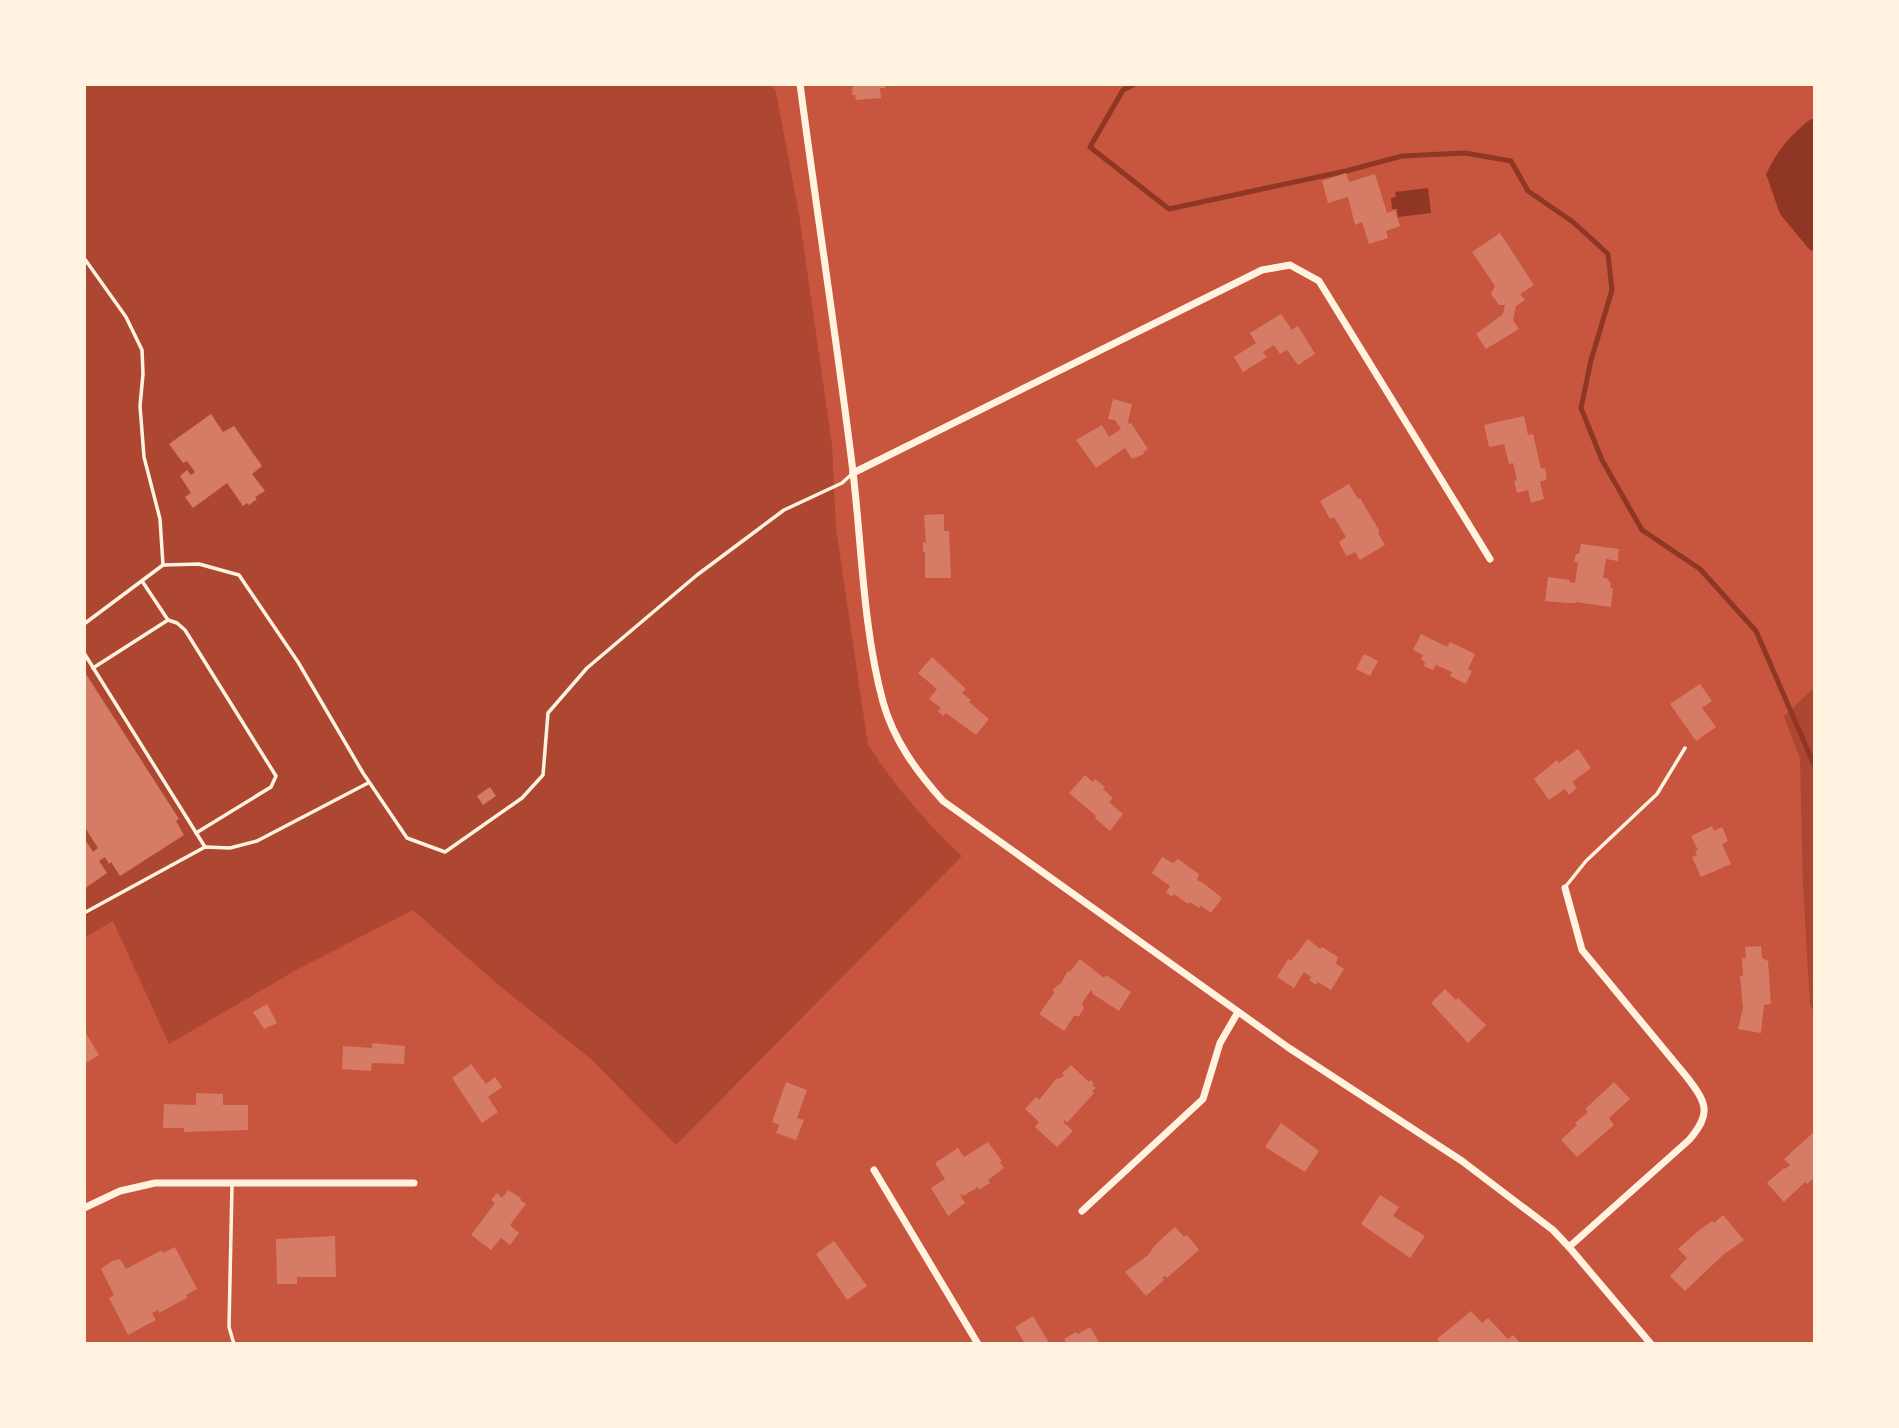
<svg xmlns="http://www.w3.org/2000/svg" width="1899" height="1428" font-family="Poppins,sans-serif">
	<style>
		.green { fill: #ae4732 }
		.water { fill: #8f3625 }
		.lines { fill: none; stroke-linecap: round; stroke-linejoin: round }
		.stream { stroke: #8f3625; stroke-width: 5 }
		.building { fill: #d67c66 }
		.service { stroke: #fff3e0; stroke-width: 3.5 }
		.minor { stroke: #fff3e0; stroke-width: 7 }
	</style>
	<rect width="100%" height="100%" fill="#c8553d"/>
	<!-- green -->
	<g class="green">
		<path d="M84,84H771L776,92L799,214L832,445L836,528L868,745C895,786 926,823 962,856L676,1145L591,1059L501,987L413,910L298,969L169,1044L113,921L84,938Z"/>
		<polygon points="1815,687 1815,1015 1810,1004 1803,886 1800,759 1784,716"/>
	</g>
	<!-- water -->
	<g class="water">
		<path d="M1811,119H1815L1814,252L1809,249L1780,214L1766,174C1777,151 1791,134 1811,119Z"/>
		<polygon points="1428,188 1431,213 1398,217 1397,209 1392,209 1391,198 1396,197 1395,192"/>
	</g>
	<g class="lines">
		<!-- stream -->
		<polyline class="stream" points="1135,84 1123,90 1090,147 1169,209 1346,171 1402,156 1465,153 1511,161 1528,191 1573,222 1608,254 1612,290 1591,360 1581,408 1602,460 1642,530 1700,569 1756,631 1815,767"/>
	</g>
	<!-- building -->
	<g class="building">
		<polygon points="853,84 885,84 885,88 880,88 881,98 856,100 855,95 852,95"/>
		<polygon points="1346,173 1349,182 1375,174 1387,213 1395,210 1400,226 1386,231 1388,238 1369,244 1362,222 1355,225 1348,197 1328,203 1322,181"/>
		<polygon points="1500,233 1534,285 1520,294 1525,300 1516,306 1513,320 1519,329 1486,349 1476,334 1503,314 1505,305 1499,305 1491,294 1495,286 1472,252"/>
		<polygon points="1281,314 1292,330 1298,326 1315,354 1298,365 1287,350 1280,354 1274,345 1263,352 1267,357 1243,372 1234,357 1256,343 1250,333"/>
		<polygon points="1113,399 1132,404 1128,422 1129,424 1131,423 1148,449 1143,452 1144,454 1132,459 1125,448 1096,468 1076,440 1102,425 1109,437 1121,429 1115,420 1108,419"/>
		<polygon points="211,414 223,432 234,426 262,466 252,474 265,491 255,497 257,499 249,505 247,503 243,506 227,483 193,508 185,497 191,493 180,476 187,470 191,475 195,472 187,461 183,463 169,444"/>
		<polygon points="1524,416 1528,435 1533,434 1541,469 1545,468 1547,479 1540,482 1544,499 1531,503 1528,490 1517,493 1514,481 1517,480 1513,463 1509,464 1504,444 1489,447 1484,425"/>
		<polygon points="1349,484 1358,499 1360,498 1380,532 1378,533 1385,545 1360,560 1355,552 1347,556 1344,552 1339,542 1346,537 1334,517 1330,519 1320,501"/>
		<polygon points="944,514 944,531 949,531 951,578 925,578 925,552 923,552 923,542 926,543 924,515"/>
		<polygon points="1581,544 1619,549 1618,561 1606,559 1603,578 1607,578 1611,584 1610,588 1613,588 1611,607 1576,602 1575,603 1567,603 1545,601 1548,577 1570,580 1570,582 1575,583 1578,562 1574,562 1576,554 1579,554"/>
		<polygon points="1421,634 1447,647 1450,642 1475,654 1468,669 1472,671 1466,684 1450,676 1452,672 1436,665 1433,670 1424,666 1425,663 1421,659 1423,655 1413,650"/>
		<polygon points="1364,654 1378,661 1370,676 1356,669"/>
		<polygon points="932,657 966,689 962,693 971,700 969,702 989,719 976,735 946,713 943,716 938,711 941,708 929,699 937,689 918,673"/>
		<polygon points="84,671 179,819 176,821 184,835 120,876 111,862 109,864 105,857 99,861 107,873 84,889 84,838 93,852 98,848 84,826"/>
		<polygon points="1700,684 1712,701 1702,708 1716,727 1696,741 1670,704"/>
		<polygon points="1578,749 1591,768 1572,782 1577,788 1569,795 1565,789 1549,800 1534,779 1557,760 1559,763"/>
		<polygon points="1085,775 1093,782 1095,779 1105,787 1103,789 1113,798 1109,802 1123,814 1110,831 1095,818 1096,816 1069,793"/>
		<polygon points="490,787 496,796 483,805 477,796"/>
		<polygon points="1712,826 1714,831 1722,827 1728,841 1722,844 1731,864 1701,877 1692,857 1697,855 1695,851 1698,850 1691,836"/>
		<polygon points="1162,857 1173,863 1178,859 1199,874 1197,880 1202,882 1222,898 1211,913 1201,906 1199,908 1190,902 1188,904 1174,894 1172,897 1166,892 1170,886 1152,873"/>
		<polygon points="1308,939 1320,949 1322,947 1338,957 1336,964 1344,969 1331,990 1318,982 1316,985 1309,980 1311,977 1304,972 1294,988 1277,977 1288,959 1291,961"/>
		<polygon points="1761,946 1762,958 1768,961 1771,1004 1764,1005 1761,1033 1738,1029 1743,1008 1740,976 1743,976 1742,958 1746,958 1745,947"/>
		<polygon points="1080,959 1104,978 1106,975 1131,992 1119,1011 1093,994 1091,990 1082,1003 1084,1008 1079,1016 1074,1016 1064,1031 1039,1014 1054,993 1053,989 1061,983 1068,971 1070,972"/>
		<polygon points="1445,989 1456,1000 1458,998 1486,1025 1468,1043 1431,1003"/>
		<polygon points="267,1004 277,1023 264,1029 253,1012"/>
		<polygon points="84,1030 99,1055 84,1064"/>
		<polygon points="372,1043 405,1046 404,1064 372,1063 371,1071 342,1069 343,1046 372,1048"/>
		<polygon points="471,1064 486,1084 495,1077 502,1087 488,1097 498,1112 482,1123 452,1078"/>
		<polygon points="1071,1065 1089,1082 1091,1080 1094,1083 1092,1085 1096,1088 1092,1091 1094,1093 1067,1123 1065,1120 1063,1122 1073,1131 1057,1147 1035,1127 1039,1122 1025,1109 1036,1097 1039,1100 1056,1079 1061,1078 1064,1075 1062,1073"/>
		<polygon points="786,1082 807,1090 797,1118 804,1120 796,1140 776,1133 779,1125 772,1122"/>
		<polygon points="1614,1082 1630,1099 1609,1118 1614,1125 1577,1157 1561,1140 1577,1125 1575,1123 1588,1112 1585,1109"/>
		<polygon points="196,1093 223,1094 223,1105 248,1105 248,1130 184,1132 184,1128 163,1128 164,1104 196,1105"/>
		<polygon points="1281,1123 1319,1151 1305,1172 1265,1147"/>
		<polygon points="1815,1131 1815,1177 1807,1184 1805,1182 1784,1202 1767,1183 1784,1168 1785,1169 1790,1165 1784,1159"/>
		<polygon points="988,1142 1002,1161 1000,1162 1004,1168 988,1180 990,1183 979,1190 978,1187 963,1196 962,1194 960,1195 965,1203 948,1216 931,1188 945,1179 935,1163 958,1148 964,1157"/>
		<polygon points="508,1190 521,1198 520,1200 526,1204 510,1225 519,1233 510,1245 501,1238 491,1250 471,1235 495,1203 491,1200 497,1193 502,1198"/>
		<polygon points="1380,1195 1399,1207 1393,1216 1425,1236 1410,1258 1361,1224"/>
		<polygon points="1723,1215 1744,1240 1723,1255 1685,1291 1670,1276 1687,1258 1678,1249 1697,1232 1712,1221 1714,1223"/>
		<polygon points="1175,1227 1184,1237 1187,1235 1199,1250 1167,1278 1165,1276 1162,1277 1164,1280 1146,1296 1125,1272 1148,1255 1156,1244"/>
		<polygon points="335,1236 336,1277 297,1277 297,1284 277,1284 276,1239"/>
		<polygon points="834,1241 867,1286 847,1300 816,1254"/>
		<polygon points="175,1247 197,1289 186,1295 187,1298 159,1313 158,1310 152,1313 156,1320 128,1335 109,1298 114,1295 101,1269 112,1261 120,1259 126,1269 162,1250 163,1253"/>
		<polygon points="1471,1311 1482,1323 1488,1318 1508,1339 1513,1335 1521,1344 1441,1344 1437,1339"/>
		<polygon points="1033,1316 1049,1343 1025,1344 1015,1327"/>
		<polygon points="1090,1327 1100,1344 1067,1344 1064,1339 1076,1332 1078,1334"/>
	</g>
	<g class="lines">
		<!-- service -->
		<g class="service">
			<polyline points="84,258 126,317 142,350 143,374 140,406 144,457 160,519 163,565"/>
			<polyline points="142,581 168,620 177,623 185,630 276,776 271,787 196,833"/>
			<polyline points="84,624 163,565 199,564 239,575 298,662 363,773 407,838 445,852 522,798 543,775 548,713 587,668 697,575 784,510 842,483 853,473"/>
			<polyline points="84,653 205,847"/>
			<polyline points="93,668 168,620"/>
			<polyline points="1566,886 1586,861 1657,794 1685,748"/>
			<polyline points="84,913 205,847 230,848 257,841 368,783"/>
			<polyline points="232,1185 229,1327 234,1344"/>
		</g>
		<!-- minor -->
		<g class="minor">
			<path d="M800,84C817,213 837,342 853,472C862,548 863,628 883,702C894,741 917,772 943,801L1289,1048L1462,1161L1553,1230L1569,1247L1651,1344"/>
			<polyline points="853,473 1262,270 1290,265 1319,281 1490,559"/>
			<path d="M1565,888L1582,950L1686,1076C1707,1103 1712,1113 1689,1140L1569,1247"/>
			<polyline points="874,1170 978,1344"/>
			<polyline points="84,1208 120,1191 155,1183 414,1183"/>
			<polyline points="1082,1211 1203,1099 1220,1043 1238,1012"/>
		</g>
	</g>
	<!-- border -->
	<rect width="1899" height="1428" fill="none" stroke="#fff3e0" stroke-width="172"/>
</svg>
